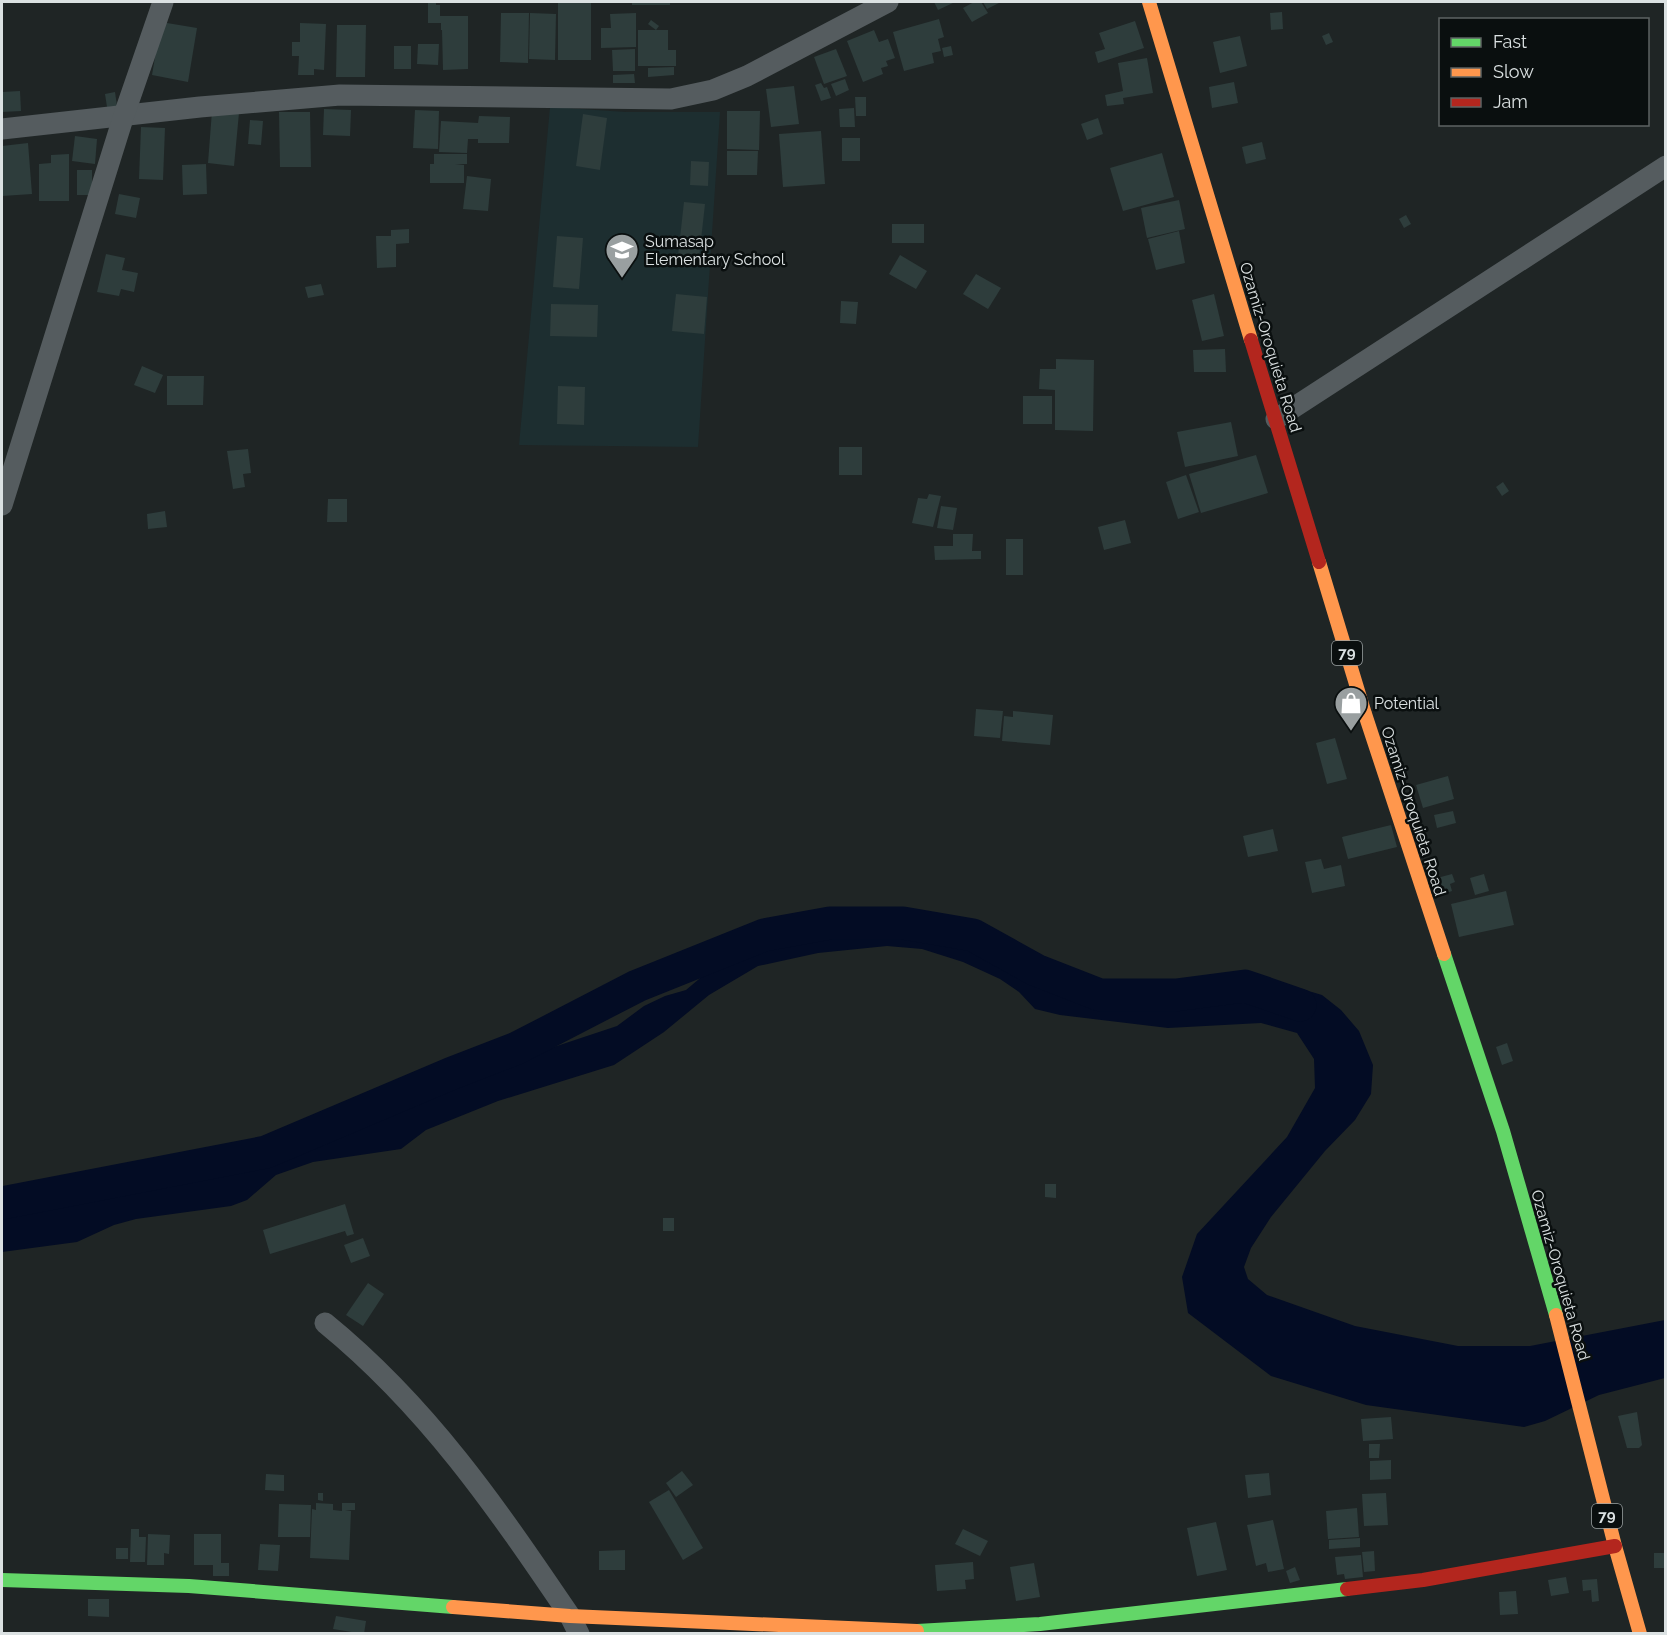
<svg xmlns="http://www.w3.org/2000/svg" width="1667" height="1635" font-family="Raleway,sans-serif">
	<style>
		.built { fill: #1d2e30 }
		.water { fill: #030c24 }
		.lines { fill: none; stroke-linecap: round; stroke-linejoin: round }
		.river { stroke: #030c24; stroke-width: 33 }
		.building { fill: #2e3d3c }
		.street { stroke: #555c5f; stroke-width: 21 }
		.fast { stroke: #63d668; stroke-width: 14 }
		.slow { stroke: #ff974d; stroke-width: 14 }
		.jam { stroke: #b3261e; stroke-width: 14 }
		.labels { text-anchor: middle; stroke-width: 5; stroke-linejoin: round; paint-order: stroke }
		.shield { fill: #0a0f0f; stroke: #9ca2a3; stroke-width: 1.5 }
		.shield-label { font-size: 15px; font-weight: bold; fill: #dbe1e2 }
		.poi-label { font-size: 16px; fill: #dbe1e2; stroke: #0a0f0f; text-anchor: start }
		.street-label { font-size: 16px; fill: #dbe1e2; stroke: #0a0f0f }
	</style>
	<rect width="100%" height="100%" fill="#1f2525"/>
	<!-- built -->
	<polygon class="built" points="550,107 626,112 720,112 698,447 519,445"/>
	<!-- water -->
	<polygon class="water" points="848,928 884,928 964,943 1007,960 1054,989 1091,1002 1188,999 1282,988 1302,989 1322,995 1341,1010 1359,1031 1373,1065 1371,1094 1355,1120 1325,1151 1271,1217 1251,1248 1244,1267 1248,1279 1267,1295 1355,1326 1458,1346 1530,1346 1665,1320 1665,1378 1599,1395 1545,1421 1524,1427 1366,1405 1271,1376 1188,1313 1182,1277 1197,1234 1287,1137 1315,1088 1314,1059 1297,1033 1261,1023 1168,1028 1060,1015 1035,1009 1019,992 1000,979 963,962 922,949 887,946 818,953 758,966 709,995 664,1032 614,1065 498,1101 426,1130 401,1149 313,1162 276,1175 247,1200 231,1206 136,1219 114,1225 77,1242 2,1252 2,1218 61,1205 96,1194 193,1175 321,1139 455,1080 617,1026 644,1006 665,996 686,990 705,974 764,943 788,937"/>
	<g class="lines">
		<!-- river -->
		<polyline class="river" points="2,1203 266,1152 450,1074 517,1048 637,986 764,935 830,923 903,923 973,935 1036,970 1100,995 1176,995 1245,986 1300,1005"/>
	</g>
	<!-- building -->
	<g class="building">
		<polygon points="428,2 436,2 436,5 440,5 440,16 468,16 468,69 443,70 442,30 441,30 441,23 428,23"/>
		<polygon points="558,2 591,3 591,60 558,60"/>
		<rect x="632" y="2" width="38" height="3"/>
		<polygon points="934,2 955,2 938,10"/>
		<polygon points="974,2 981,2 988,13 972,22 963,8"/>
		<polygon points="983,2 1001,2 987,9"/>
		<polygon points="1282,12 1283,29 1271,30 1270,13"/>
		<polygon points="501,13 529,13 528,63 500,62"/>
		<polygon points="530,13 556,14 555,60 529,59"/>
		<polygon points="636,13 636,47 601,48 601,28 611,28 610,14"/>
		<polygon points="939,19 944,37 938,39 941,51 932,53 934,63 904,71 893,32"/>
		<polygon points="651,20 659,26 656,30 648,24"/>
		<polygon points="1135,21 1144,48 1098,63 1095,52 1105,49 1099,33"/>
		<polygon points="161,22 197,28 188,82 152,75"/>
		<polygon points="300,23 326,24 324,70 314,69 314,75 298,75 299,56 292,56 292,42 300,42"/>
		<polygon points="337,25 366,25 365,77 336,77"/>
		<polygon points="638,30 668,30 668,50 676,50 676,66 638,66"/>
		<polygon points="874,30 879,42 888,39 895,58 886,61 888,66 881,68 883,74 863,82 847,41"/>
		<polygon points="1329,33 1333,42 1326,45 1322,36"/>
		<polygon points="1240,36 1247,66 1220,73 1213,42"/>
		<polygon points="418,44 439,44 438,65 417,64"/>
		<rect x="394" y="46" width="17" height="23"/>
		<polygon points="951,46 953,55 944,57 942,48"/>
		<polygon points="635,49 635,71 613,71 612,50"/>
		<polygon points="836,49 847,76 824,84 814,57"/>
		<polygon points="1147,58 1153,93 1123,98 1124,104 1107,106 1105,95 1123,91 1118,63"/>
		<polygon points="674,67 674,75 648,77 648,68"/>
		<polygon points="634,74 635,83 613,83 613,75"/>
		<polygon points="845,79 849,90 836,96 831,84"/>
		<polygon points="1234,82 1238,103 1212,108 1209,87"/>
		<polygon points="821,83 824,88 827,87 831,98 821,101 815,85"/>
		<polygon points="794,86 799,124 771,127 766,89"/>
		<polygon points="20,91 21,111 2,112 2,92"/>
		<polygon points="115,92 117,106 107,107 105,94"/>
		<polygon points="855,97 866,97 866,116 856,116"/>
		<polygon points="854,108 855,127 840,127 839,109"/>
		<polygon points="324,109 351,110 350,136 323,135"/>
		<polygon points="415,110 439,111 438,149 413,148"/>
		<polygon points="212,111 239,113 234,166 208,163"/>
		<polygon points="727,111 760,111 759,150 727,149"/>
		<polygon points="279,112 310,112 311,167 280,167"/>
		<polygon points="583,114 607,118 600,170 576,166"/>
		<polygon points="479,116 510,117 509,143 478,143 478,139 468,139 467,153 439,152 441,121 478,123"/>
		<polygon points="1098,118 1103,134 1087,140 1081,124"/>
		<polygon points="250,120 263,121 261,145 248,144"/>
		<polygon points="141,127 165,128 163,180 139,179"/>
		<polygon points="821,131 825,184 783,187 779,134"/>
		<polygon points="75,136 97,139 95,164 72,161"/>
		<rect x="842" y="138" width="18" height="23"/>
		<polygon points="1262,142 1266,159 1246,164 1242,147"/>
		<polygon points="28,143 32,194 2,196 2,146"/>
		<polygon points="727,151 758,151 757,175 727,175"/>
		<polygon points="1162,153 1174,197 1123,211 1110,168"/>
		<polygon points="69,154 69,201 39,201 39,164 51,163 51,155"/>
		<polygon points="434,154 467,154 467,164 455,164 464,165 464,183 430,183 430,164 434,164"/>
		<polygon points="691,161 709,162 708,186 690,185"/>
		<polygon points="206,164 207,194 183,195 182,165"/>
		<rect x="77" y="170" width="15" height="25"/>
		<polygon points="467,176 491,179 488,211 463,209"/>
		<polygon points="119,194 140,198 136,218 115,214"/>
		<polygon points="1179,200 1185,229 1147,238 1141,208"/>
		<polygon points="684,202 705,204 699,258 678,256"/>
		<polygon points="1406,215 1411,224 1404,228 1399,219"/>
		<rect x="892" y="224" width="32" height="19"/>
		<polygon points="409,229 409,243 396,244 396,267 377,268 376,236 391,236 391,230"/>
		<polygon points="1179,231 1185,263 1156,270 1148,239"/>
		<polygon points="557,236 583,238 579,289 553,287"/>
		<polygon points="106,254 125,258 122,270 138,273 134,292 121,289 119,296 97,292"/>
		<polygon points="900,255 927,271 916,289 889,274"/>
		<polygon points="976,274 1001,288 988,309 963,294"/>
		<polygon points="321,284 324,295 308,298 305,287"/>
		<polygon points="676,294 707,297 704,334 672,331"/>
		<polygon points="1214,294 1224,336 1202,341 1192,300"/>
		<polygon points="841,301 858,302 856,324 840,323"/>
		<polygon points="551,304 598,305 597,337 550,336"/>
		<polygon points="1225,349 1226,372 1194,372 1193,350"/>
		<polygon points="1056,359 1094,360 1093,431 1055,430 1055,390 1039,389 1040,369 1056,369"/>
		<polygon points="142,366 163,375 155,393 134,385"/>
		<polygon points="167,376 204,376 203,405 167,405"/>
		<polygon points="558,386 585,387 584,425 557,424"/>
		<rect x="1023" y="396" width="29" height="28"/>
		<polygon points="1231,422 1238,456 1185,467 1177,432"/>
		<rect x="839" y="447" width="23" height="28"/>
		<polygon points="248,449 251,473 243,474 245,487 233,489 227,451"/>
		<polygon points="1256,455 1268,493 1201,513 1189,474"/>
		<polygon points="1186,475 1199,512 1178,519 1166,482"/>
		<polygon points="1503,482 1509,491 1502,496 1496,487"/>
		<polygon points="929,494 941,496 933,527 912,523 918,498 927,499"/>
		<polygon points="328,499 347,499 347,522 327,522"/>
		<polygon points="941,506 957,508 953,530 937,528"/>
		<polygon points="165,511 167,527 148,529 147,514"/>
		<polygon points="1125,520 1131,543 1104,550 1098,527"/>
		<polygon points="953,534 973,534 972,551 981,551 981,559 935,560 934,546 953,546"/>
		<rect x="1006" y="539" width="17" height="36"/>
		<polygon points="976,709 1003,711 1000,738 974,736"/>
		<polygon points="1013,711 1053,715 1050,745 1002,741 1004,716 1013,717"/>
		<polygon points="1335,738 1347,779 1327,784 1316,743"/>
		<polygon points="1448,776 1454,799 1423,808 1416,785"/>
		<polygon points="1453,811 1456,823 1437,828 1434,815"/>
		<polygon points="1391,825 1397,847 1348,859 1342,837"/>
		<polygon points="1273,829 1278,851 1248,857 1243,836"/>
		<polygon points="1321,859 1324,869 1341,865 1345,886 1312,893 1305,862"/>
		<polygon points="1452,874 1455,882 1450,884 1452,891 1446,893 1444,886 1440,887 1437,878"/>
		<polygon points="1484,874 1489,891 1475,895 1470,878"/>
		<polygon points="1506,891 1514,925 1459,937 1451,904"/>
		<polygon points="1507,1043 1513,1061 1502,1065 1496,1047"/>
		<polygon points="1045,1184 1056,1184 1056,1198 1045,1197"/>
		<polygon points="345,1204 354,1234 347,1236 345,1231 270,1254 263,1230"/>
		<rect x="663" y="1218" width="11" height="13"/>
		<polygon points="363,1238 370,1256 351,1263 344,1245"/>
		<polygon points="368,1283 384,1294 363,1326 346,1315"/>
		<polygon points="1637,1412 1642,1445 1639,1448 1627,1448 1618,1416"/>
		<polygon points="1391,1417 1393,1439 1363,1441 1361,1419"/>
		<polygon points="1369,1444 1380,1444 1379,1458 1369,1458"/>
		<polygon points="1391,1460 1391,1479 1370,1480 1370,1461"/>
		<polygon points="682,1471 693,1485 676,1497 666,1483"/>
		<polygon points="1269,1473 1271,1495 1248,1498 1245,1475"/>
		<polygon points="266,1474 284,1475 284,1491 265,1490"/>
		<polygon points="669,1490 703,1548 683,1560 649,1502"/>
		<polygon points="318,1493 323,1493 323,1501 318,1500"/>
		<polygon points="1386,1493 1388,1525 1364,1526 1362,1494"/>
		<polygon points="316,1503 333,1504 333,1510 342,1511 342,1503 355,1503 355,1510 345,1510 351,1511 349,1560 310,1558 312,1509 316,1510"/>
		<polygon points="279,1504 311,1505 310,1537 278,1537"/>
		<polygon points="1357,1508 1359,1537 1328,1539 1326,1511"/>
		<polygon points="1273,1520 1284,1569 1268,1572 1266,1563 1256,1566 1247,1525"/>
		<polygon points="1216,1522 1227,1570 1197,1576 1187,1528"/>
		<polygon points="131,1529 139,1529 139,1537 146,1537 145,1562 130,1562"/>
		<polygon points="963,1529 988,1541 980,1556 955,1544"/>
		<polygon points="148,1534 170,1535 169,1554 164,1553 164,1565 147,1565"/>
		<polygon points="194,1534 221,1534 221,1563 229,1563 229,1576 213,1576 213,1565 194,1565"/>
		<polygon points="1360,1538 1360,1547 1329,1549 1329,1540"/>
		<polygon points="260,1544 280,1545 278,1571 258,1570"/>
		<rect x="116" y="1548" width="12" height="11"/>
		<polygon points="625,1550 625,1570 599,1570 599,1551"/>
		<polygon points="1374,1551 1375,1571 1364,1572 1362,1552"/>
		<rect x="1654" y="1553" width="12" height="15"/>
		<polygon points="1361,1555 1363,1577 1345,1579 1344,1574 1337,1575 1335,1557"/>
		<polygon points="973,1562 974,1579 965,1580 966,1589 937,1591 935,1565"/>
		<polygon points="1034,1563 1040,1597 1016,1601 1010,1567"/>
		<polygon points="1295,1567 1300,1580 1290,1583 1286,1571"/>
		<polygon points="1566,1577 1569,1593 1551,1596 1548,1580"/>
		<polygon points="1597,1579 1599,1601 1592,1602 1591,1590 1583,1591 1582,1580"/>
		<polygon points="1516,1591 1518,1614 1500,1615 1499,1592"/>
		<polygon points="88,1599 109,1599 109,1617 88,1616"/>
		<polygon points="336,1616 366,1621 364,1634 333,1629"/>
	</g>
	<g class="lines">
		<!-- street -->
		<g class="street">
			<polyline points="2,129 200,107 340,95 671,99 713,90 747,76 888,2"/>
			<polyline points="1276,419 1666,166"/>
			<polyline points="2,505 124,115 163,2"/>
			<path d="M325,1323C428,1407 496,1507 570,1616L579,1634"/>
		</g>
		<!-- fast -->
		<g class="fast">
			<polyline points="1444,954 1503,1131 1556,1315"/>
			<polyline points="2,1580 189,1586 453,1607"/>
			<polyline points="917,1631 1040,1624 1347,1589"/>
		</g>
		<!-- slow -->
		<g class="slow">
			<polyline points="1149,2 1251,340"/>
			<polyline points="1319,562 1365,714 1444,954"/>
			<polyline points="1556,1315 1615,1546 1640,1634"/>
			<polyline points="453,1607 570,1616 917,1631"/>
		</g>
		<!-- jam -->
		<g class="jam">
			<polyline points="1251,340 1319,562"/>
			<polyline points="1347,1589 1423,1580 1615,1546"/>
		</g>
	</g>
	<!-- icons -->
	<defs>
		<g id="school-pin" transform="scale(1.725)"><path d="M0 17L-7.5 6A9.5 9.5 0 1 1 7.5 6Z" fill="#999fa0" stroke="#0a0f0f"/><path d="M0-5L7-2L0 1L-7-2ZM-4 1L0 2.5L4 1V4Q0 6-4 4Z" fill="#fff"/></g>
		<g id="shop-pin" transform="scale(1.725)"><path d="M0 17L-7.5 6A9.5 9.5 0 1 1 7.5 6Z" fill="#999fa0" stroke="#0a0f0f"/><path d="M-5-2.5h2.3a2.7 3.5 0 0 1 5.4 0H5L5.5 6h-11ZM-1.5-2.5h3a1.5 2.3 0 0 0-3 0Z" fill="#fff"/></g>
	</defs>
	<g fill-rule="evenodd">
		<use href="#school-pin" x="622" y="250"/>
		<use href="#shop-pin" x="1351" y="703"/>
	</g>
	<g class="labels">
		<!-- shield labels -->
		<g class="shield">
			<rect x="1332" y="641" width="30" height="24" rx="4.5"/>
			<rect x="1592" y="1504" width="30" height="24" rx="4.5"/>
		</g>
		<g class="shield-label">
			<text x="1347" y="658">79</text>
			<text x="1607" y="1521">79</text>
		</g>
		<!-- poi labels -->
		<g class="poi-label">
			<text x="645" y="247">Sumasap<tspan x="645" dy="18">Elementary School</tspan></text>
			<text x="1374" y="709">Potential</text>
		</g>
		<!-- street labels -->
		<g class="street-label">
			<text transform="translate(1271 347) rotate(73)" y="6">Ozamiz-Oroquieta Road</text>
			<text transform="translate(1414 811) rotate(72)" y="6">Ozamiz-Oroquieta Road</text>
			<text transform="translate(1561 1275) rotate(74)" y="6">Ozamiz-Oroquieta Road</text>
		</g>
	</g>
	<!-- border -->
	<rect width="1667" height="1635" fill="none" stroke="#dbe1e2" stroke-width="6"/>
	<!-- legend -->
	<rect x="1439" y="18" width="210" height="108" fill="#0a0f0f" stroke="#5e6363" stroke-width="1.5"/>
	<rect x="1451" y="38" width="30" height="9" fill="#63d668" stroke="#5e6363" stroke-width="1.5"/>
	<text x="1493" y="48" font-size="18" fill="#dbe1e2">Fast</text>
	<rect x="1451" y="68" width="30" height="9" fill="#ff974d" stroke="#5e6363" stroke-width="1.5"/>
	<text x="1493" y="78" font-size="18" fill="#dbe1e2">Slow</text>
	<rect x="1451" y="98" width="30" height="9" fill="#b3261e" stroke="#5e6363" stroke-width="1.5"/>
	<text x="1493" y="108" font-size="18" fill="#dbe1e2">Jam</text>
</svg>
